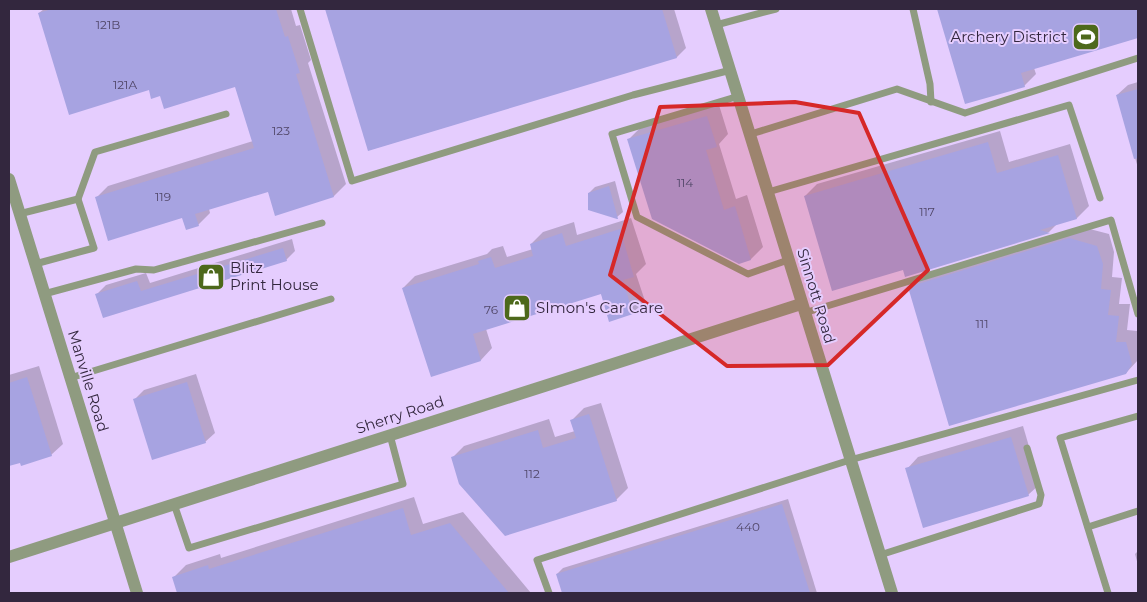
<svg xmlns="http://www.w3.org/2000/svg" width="1147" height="602" font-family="Montserrat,sans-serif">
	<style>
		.shadow { fill: #0003 }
		.building { fill: #a7a3e1 }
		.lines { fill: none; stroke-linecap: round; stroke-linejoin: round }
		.lane { stroke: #8f9b80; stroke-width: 7 }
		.street { stroke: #8f9b80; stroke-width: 12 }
		.marked { fill: #d62828; fill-opacity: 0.2; stroke: #d62828; stroke-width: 4; stroke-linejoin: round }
		.labels { text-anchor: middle; stroke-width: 4; stroke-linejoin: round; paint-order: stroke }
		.number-label { font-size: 12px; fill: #504667 }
		.poi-label { font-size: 15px; fill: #33273e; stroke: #e5cdfe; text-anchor: start }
		.street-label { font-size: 15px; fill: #33273e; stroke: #e5cdfe }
	</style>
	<rect width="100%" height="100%" fill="#e5cdfe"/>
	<!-- shadow -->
	<g class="shadow">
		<polygon points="44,9 291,9 296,26 300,25 311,60 308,63 346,184 334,196 276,214 268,190 209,209 210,213 198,225 183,217 96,198 108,186 253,141 236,86 161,94 39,13"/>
		<polygon points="326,9 674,9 686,48 677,57 369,150"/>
		<polygon points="938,9 1138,9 1138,37 1034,68 1036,74 1024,86 966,103"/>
		<polygon points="1138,82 1138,168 1117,95 1128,85"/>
		<polygon points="719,105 728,134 719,144 736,199 747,195 763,247 751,259 739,262 629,139 641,127"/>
		<polygon points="1000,131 1009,162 1070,144 1089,206 1077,218 1057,224 1049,232 906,275 904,269 805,196 817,184"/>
		<polygon points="615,181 623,212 617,217 589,193 595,187"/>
		<polygon points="631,218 646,264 636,274 645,301 633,313 610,320 601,293 486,329 492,348 481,360 431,375 403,288 415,276 487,254 492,249 503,246 507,257 533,249 531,244 543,232 574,222 577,235"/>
		<polygon points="1082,227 1109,234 1114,252 1112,277 1122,278 1119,304 1130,304 1127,330 1137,331 1138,334 1138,360 1126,373 910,287 922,275"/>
		<polygon points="292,239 295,251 286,260 104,316 97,294 106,285 146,273 150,283"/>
		<polygon points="39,366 63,444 51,455 9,465 9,375"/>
		<polygon points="196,374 215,433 205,442 135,399 144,390"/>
		<polygon points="601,403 628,488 616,500 453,457 464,446 549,419 555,437 575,431 572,420 584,408"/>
		<polygon points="1023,426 1040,484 1028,495 907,469 918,457"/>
		<polygon points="414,497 423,524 463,512 531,593 178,593 174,577 186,565 220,554 221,558"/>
		<polygon points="788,499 817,593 563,593 557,574 563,568"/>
		<polygon points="1138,551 1138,565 1135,554"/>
	</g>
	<!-- building -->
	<g class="building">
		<polygon points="52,9 276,9 285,37 288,36 300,73 296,74 334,197 275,216 268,192 195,214 199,226 186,230 182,218 108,241 95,197 254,148 235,87 164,109 160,96 151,99 149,90 69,115 38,13"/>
		<polygon points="325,9 662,9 677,58 368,151"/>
		<polygon points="937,9 1138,9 1138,38 1021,73 1025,87 965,104"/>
		<polygon points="1138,89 1138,158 1134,159 1116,95"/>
		<polygon points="707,116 717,147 706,150 724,210 735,206 751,260 739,264 652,219 627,139"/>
		<polygon points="988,142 997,173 1058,155 1077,219 1040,230 1050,233 905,277 903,270 832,291 804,196"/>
		<polygon points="609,186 618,219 617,219 588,210 588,193"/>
		<polygon points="620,229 634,277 623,280 633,314 609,322 601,294 473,334 481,361 431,377 402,288 479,264 478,261 491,257 495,268 533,256 530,244 562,233 566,246"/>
		<polygon points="1069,238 1097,246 1103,264 1101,289 1111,290 1108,315 1119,316 1116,342 1126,342 1132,364 1126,374 949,426 908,287"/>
		<polygon points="283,248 287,261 103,318 95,294 137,281 141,291"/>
		<polygon points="27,377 52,456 21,466 20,463 9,466 9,383"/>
		<polygon points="187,382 206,443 152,460 133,399"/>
		<polygon points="589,414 617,501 505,536 459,484 451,457 538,430 543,448 576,438 570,420"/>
		<polygon points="1011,437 1029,496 923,528 905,468"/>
		<polygon points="782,504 810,593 562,593 556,574"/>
		<polygon points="403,508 411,535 450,523 509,593 177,593 172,577 208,565 209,569"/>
	</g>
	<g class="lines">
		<!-- lane -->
		<g class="lane">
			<polyline points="300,9 352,181 633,95 731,70"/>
			<polyline points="913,9 930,84 931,102"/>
			<polyline points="716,25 776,9"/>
			<polyline points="739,96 612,134 637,217 748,274 788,260"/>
			<polyline points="751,134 897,89 965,113 1138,58"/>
			<polyline points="768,192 1069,105 1100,198"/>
			<polyline points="19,214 78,199 95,152 226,114"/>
			<polyline points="35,264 94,248 78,199"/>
			<polyline points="44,294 136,269 154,270 322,223"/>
			<polyline points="804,313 1111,220 1138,314"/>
			<polyline points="70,378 331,299"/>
			<polyline points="174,504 189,548 403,484 390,435"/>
			<polyline points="1088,527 1138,511"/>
			<polyline points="880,555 1039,504 1041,495 1027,448"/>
			<polyline points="549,593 537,560 850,460 1138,380"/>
			<polyline points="1108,593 1060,438 1138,416"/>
		</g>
		<!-- street -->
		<g class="street">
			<polyline points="711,9 892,593"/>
			<polyline points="9,179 137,593"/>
			<polyline points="9,557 801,304"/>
		</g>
	</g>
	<!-- marked area -->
	<path class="marked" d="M795,102L859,113L928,270L828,365L727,366L610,275L660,107Z"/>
	<!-- icons -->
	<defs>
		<g id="stadium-square" transform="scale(1.4375)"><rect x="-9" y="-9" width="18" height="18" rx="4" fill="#4d691b" stroke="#e5cdfe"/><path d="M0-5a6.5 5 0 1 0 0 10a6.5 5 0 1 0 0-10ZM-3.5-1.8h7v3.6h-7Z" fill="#fff"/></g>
		<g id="shop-square" transform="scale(1.4375)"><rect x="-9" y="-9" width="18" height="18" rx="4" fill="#4d691b" stroke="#e5cdfe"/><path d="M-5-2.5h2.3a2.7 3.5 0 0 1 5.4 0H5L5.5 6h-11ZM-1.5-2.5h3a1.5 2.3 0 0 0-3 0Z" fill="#fff"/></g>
	</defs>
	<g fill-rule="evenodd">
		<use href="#stadium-square" x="1086" y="37"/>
		<use href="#shop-square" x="211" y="277"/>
		<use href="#shop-square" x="517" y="308"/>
	</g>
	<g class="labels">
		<!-- number labels -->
		<g class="number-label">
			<text x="108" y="29">121B</text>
			<text x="125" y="89">121A</text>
			<text x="281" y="135">123</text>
			<text x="685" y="187">114</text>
			<text x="163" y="201">119</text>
			<text x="927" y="216">117</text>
			<text x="491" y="314">76</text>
			<text x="982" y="328">111</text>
			<text x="532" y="478">112</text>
			<text x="748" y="531">440</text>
		</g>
		<!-- poi labels -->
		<g class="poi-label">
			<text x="1067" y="42" text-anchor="end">Archery District</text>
			<text x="230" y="273">Blitz<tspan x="230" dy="17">Print House</tspan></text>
			<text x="536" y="313">SImon's Car Care</text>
		</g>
		<!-- street labels -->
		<g class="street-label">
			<text transform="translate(816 296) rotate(73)" y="5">Sinnott Road</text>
			<text transform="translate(88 381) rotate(73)" y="5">Manville Road</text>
			<text transform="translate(400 415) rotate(-18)" y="5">Sherry Road</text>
		</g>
	</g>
	<!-- border -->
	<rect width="1147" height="602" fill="none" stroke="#33273e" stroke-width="20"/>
</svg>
